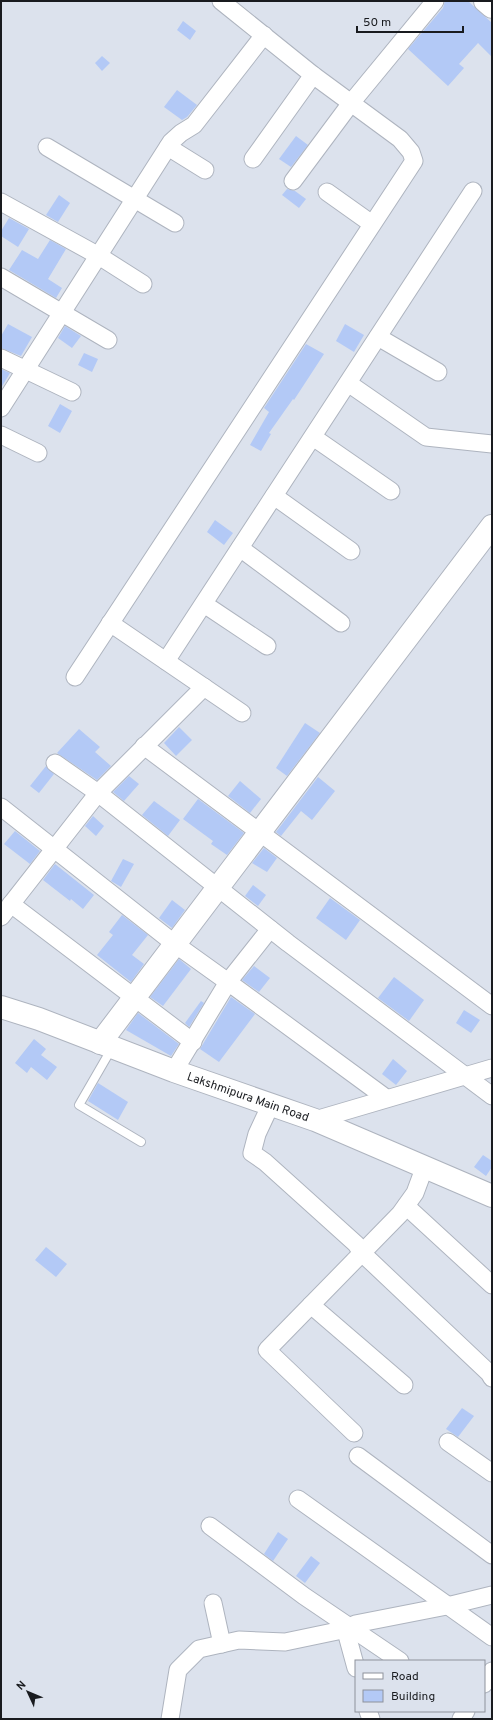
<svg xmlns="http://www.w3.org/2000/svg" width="493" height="1720" font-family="Overpass,sans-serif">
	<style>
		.building { fill: #b3c9f6 }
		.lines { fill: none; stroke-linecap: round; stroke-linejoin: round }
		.lane-casing { stroke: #aeb4bf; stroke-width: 10 }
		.street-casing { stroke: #aeb4bf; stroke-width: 19 }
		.secondary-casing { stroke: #aeb4bf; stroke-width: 24 }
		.lane { stroke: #fff; stroke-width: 8 }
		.street { stroke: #fff; stroke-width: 17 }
		.secondary { stroke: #fff; stroke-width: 22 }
		.labels { text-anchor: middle; stroke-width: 3.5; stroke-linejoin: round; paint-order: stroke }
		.street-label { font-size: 12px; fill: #191b1f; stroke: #dce2ed }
	</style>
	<rect width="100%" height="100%" fill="#dce2ed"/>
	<!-- building -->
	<g class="building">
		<polygon points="445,1 468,1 492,23 492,57 478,43 459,64 464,68 448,86 408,49 443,8"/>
		<polygon points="183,21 196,31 190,40 177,30"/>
		<polygon points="102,56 110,63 102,71 95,63"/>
		<polygon points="177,90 197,105 187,117 182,120 164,107"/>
		<polygon points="296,136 308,145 291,167 279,159"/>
		<polygon points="287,189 295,191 306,199 299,208 282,195"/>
		<polygon points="59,195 70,203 58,222 46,215"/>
		<polygon points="9,218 29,229 18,247 1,236 1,231"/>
		<polygon points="50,240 66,249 48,279 62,288 56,298 9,270 22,250 38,259"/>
		<polygon points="8,324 32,337 21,356 1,348 1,336"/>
		<polygon points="345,324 364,335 354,352 336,341"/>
		<polygon points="65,326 81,336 72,348 58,338"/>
		<polygon points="306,344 324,354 294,400 293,399 269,433 271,434 261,451 250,445 269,412 264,408"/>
		<polygon points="84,353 98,359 92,372 78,365"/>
		<polygon points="1,369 10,373 1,388"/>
		<polygon points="60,404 72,411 60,433 48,426"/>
		<polygon points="215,520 233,533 224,545 207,532"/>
		<polygon points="305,723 320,733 287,776 276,768"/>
		<polygon points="179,727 192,740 176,756 164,743"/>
		<polygon points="79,729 100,747 95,752 111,766 97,780 57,753"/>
		<polygon points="46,766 54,774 39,793 30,786"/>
		<polygon points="129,776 139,784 124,801 113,792"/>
		<polygon points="318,777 335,791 312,820 301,811 281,836 276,832"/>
		<polygon points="240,781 261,799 250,813 228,796"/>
		<polygon points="198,799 244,833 227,855 211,844 213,841 183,819"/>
		<polygon points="154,801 180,820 168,836 142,815"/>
		<polygon points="93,816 104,826 96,836 85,826"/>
		<polygon points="15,831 40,851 30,864 4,844"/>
		<polygon points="264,848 277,858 267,872 252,863"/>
		<polygon points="123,859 134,864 121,887 111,881"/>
		<polygon points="55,864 94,895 83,909 71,899 70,901 43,880"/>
		<polygon points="253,885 266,895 258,906 245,896"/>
		<polygon points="330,898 360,920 346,940 316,918"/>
		<polygon points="172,900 185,910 172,928 159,918"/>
		<polygon points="122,915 148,935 132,955 144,964 131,982 97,955 113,935 109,932"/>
		<polygon points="179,959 191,969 163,1006 150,997"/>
		<polygon points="254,966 270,978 259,992 242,980"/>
		<polygon points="394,977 424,1000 409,1021 378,998"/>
		<polygon points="231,997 255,1014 219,1062 200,1049"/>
		<polygon points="201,1001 204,1003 189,1027 185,1023"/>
		<polygon points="464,1010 480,1020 471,1033 456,1023"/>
		<polygon points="138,1013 179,1044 171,1056 126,1030"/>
		<polygon points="34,1039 46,1049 41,1055 57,1067 47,1080 31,1067 27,1073 15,1063"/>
		<polygon points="393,1059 407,1071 396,1085 382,1074"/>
		<polygon points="98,1083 128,1102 118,1120 88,1101"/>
		<polygon points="483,1155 492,1161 492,1167 486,1176 474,1167"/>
		<polygon points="46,1247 67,1264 56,1277 35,1260"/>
		<polygon points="462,1408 474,1416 458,1437 446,1429"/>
		<polygon points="278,1532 288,1539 273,1561 264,1554"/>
		<polygon points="311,1556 320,1563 305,1583 296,1576"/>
	</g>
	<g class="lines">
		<!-- lane casing -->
		<g class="lane-casing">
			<polyline id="lane" points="112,1048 79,1105 141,1142"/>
		</g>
		<!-- street casing -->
		<g class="street-casing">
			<g id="street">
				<polyline points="47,147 175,223"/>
				<polyline points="168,147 205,170"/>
				<polyline points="253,159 313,75"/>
				<polyline points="293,181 351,103 435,1"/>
				<polyline points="327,192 372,224"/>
				<polyline points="1,202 99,256 143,284"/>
				<polyline points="1,277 108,340"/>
				<polyline points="378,337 438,372"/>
				<polyline points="1,358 72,392"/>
				<polyline points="348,383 426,437 492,444"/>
				<polyline points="1,408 171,142 181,133 194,125 264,35"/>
				<polyline points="1,435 38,453"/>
				<polyline points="313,437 391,491"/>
				<polyline points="274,496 351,551"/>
				<polyline points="240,548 341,623"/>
				<polyline points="204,604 267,646"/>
				<polyline points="110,623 242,713"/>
				<polyline points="166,661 473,191"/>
				<polyline points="75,677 414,161 411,152 400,139 313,75 221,1"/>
				<polyline points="144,746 492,1006"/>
				<polyline points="55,763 98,793 288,943 492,1096"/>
				<polyline points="1,807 175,944 228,982 270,929"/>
				<polyline points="11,904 193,1042"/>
				<polyline points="1,917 98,793 204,687"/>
				<polyline points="174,1071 228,982 386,1098"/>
				<polyline points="271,1104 257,1134 252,1153 265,1162 356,1244 362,1253 489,1373 492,1378"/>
				<polyline points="315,1120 492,1068"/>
				<polyline points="406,1206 492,1285"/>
				<polyline points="311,1305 404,1385"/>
				<polyline points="354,1433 267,1350 400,1214 415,1193 425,1166"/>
				<polyline points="448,1442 492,1473"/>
				<polyline points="358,1456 492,1555"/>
				<polyline points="298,1499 492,1637"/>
				<polyline points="210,1526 304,1596 400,1661"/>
				<polyline points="213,1603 222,1644"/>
				<polyline points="356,1668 347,1635 355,1624 447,1606 492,1595"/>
				<polyline points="484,1684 492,1671"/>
				<polyline points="368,1711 371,1719"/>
				<polyline points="170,1719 178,1670 199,1649 239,1640 285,1642 352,1628"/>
				<polyline points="461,1719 466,1711"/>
			</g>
		</g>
		<!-- secondary casing -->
		<g class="secondary-casing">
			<g id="secondary">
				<polyline points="485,1 492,7"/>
				<path id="s1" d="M1,1007L39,1019L174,1071L315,1120L492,1196"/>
				<polyline points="100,1043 492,526"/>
			</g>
		</g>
		<!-- lane -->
		<use href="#lane" class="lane"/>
		<!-- street -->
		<use href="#street" class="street"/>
		<!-- secondary -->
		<use href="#secondary" class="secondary"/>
	</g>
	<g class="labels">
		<!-- street labels -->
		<g class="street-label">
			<text dy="4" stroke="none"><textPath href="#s1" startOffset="263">Lakshmipura Main Road</textPath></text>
		</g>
	</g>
	<!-- border -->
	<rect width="493" height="1720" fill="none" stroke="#191b1f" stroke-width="4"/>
	<!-- legend -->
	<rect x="355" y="1660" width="130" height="52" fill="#dce2ed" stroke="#8e929b"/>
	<rect x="363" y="1673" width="20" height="6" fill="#ffffff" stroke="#8e929b"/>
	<text x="391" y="1680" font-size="12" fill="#191b1f">Road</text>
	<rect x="363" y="1690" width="20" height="12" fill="#b3c9f6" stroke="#8e929b"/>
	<text x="391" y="1700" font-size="12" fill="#191b1f">Building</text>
	<!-- north arrow -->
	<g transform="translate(28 1692) rotate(314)" stroke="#dce2ed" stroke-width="3" paint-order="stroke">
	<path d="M0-3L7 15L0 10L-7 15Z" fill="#191b1f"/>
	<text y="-6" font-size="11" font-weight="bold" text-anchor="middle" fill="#191b1f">N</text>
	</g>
	<!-- scale -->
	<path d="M357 26v6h106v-6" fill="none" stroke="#191b1f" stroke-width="2"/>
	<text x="363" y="26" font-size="12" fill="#191b1f" stroke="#dce2ed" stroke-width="3" paint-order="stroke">50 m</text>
</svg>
